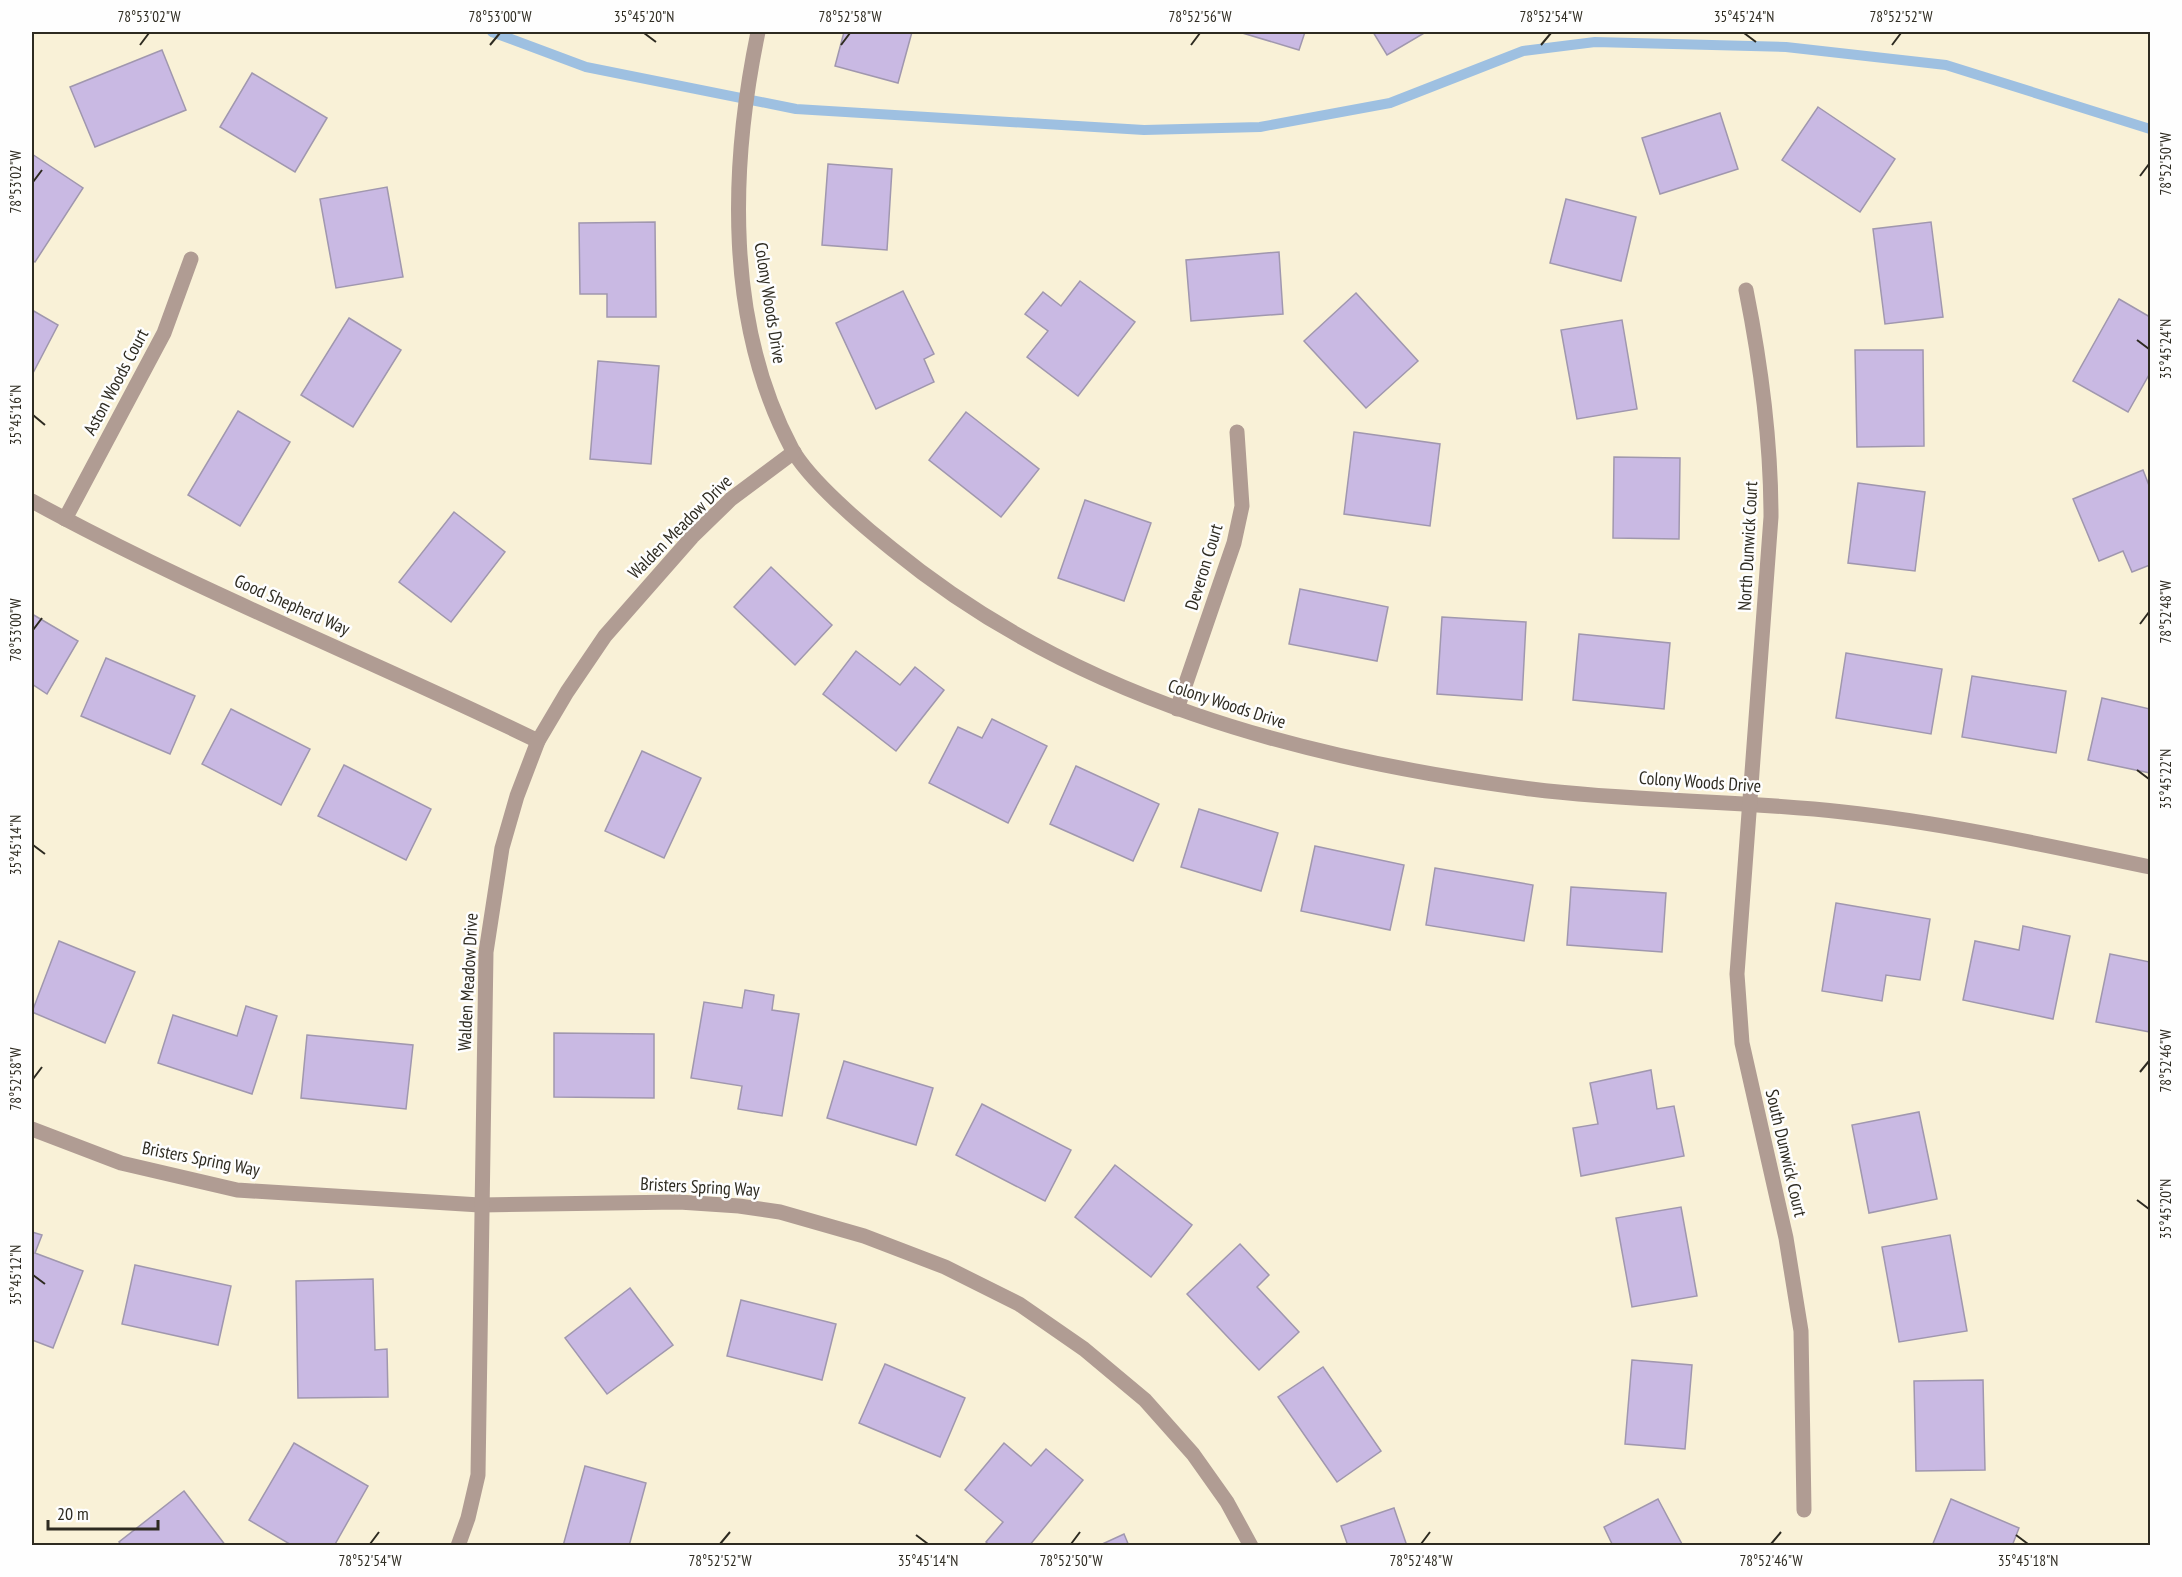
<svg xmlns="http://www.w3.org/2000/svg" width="2182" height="1577" font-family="'PT Sans Narrow',sans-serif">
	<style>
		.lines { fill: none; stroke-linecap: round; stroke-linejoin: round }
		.stream { stroke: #9ec0e1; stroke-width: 10 }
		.building { fill: #c9b9e3; stroke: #a097ae; stroke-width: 1.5 }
		.minor { stroke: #b09c93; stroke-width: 15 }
		.ticks { fill: none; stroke: #2e2b21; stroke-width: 2 }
		.labels { text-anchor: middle; stroke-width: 5; stroke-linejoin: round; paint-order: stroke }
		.street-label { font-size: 18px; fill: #2e2b21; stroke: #fefefe }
		.neatline { fill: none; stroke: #2e2b21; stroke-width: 2 }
		.ticks-label { font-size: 15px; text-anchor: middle; fill: #2e2b21 }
	</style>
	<rect width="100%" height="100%" fill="#f9f1d7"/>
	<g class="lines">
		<!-- stream -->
		<polyline class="stream" points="492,32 586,67 796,109 1144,130 1260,127 1390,103 1523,51 1595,42 1786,47 1946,65 2150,129"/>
	</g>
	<!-- building -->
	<g class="building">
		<polygon points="844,32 912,32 898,83 835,66"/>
		<polygon points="1239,32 1305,32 1299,50"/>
		<polygon points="1373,32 1426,32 1387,55"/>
		<polygon points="162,50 186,110 95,147 70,87"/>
		<polygon points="252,73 327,118 295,172 220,127"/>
		<polygon points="1818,107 1895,159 1860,212 1782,160"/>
		<polygon points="1720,113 1738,169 1660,194 1642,138"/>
		<polygon points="32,154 83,188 35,262 32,260"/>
		<polygon points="828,164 892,169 887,250 822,245"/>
		<polygon points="387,187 403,277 336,288 320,199"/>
		<polygon points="1566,199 1636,217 1621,281 1550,263"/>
		<polygon points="655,222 656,317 607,317 607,294 580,294 579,223"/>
		<polygon points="1931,222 1943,317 1885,324 1873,229"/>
		<polygon points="1279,252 1283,314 1191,321 1186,260"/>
		<polygon points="1080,281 1135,322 1078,396 1027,357 1048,331 1025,314 1043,292 1061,306"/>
		<polygon points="903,291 934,354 924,359 934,382 876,409 836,323"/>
		<polygon points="1356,293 1418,361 1366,408 1304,341"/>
		<polygon points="2119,299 2150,317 2150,373 2128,412 2073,381"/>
		<polygon points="32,310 58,325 32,375"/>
		<polygon points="349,318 401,350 353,427 301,395"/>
		<polygon points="1622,320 1637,409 1577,419 1561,330"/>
		<polygon points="1855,350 1923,350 1924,446 1857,447"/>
		<polygon points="598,361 659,366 651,464 590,459"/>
		<polygon points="238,411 290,442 240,526 188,495"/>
		<polygon points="966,412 1039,469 1001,517 929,460"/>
		<polygon points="1354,432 1440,444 1430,526 1344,514"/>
		<polygon points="1614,457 1680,458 1679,539 1613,538"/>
		<polygon points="2143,470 2150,488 2150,565 2132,572 2123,551 2099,561 2073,499"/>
		<polygon points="1858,483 1925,492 1915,571 1848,563"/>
		<polygon points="1085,500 1151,523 1124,601 1058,578"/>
		<polygon points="454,512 505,552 451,622 399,582"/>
		<polygon points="771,567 832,625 795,665 734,607"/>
		<polygon points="1300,589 1388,607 1377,661 1289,644"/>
		<polygon points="32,614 78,641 47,694 32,684"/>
		<polygon points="1442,617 1526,622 1522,700 1437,694"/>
		<polygon points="1579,634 1670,643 1664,709 1573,700"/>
		<polygon points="856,651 900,685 915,667 944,690 896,751 823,694"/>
		<polygon points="1846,653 1942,669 1931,734 1836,718"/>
		<polygon points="106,658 195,696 170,754 81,716"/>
		<polygon points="1972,676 2066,691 2056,753 1962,737"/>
		<polygon points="2102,698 2150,709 2150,773 2088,760"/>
		<polygon points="231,709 310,749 281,805 202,764"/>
		<polygon points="992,719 1047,746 1008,823 929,783 958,727 982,738"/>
		<polygon points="642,751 701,778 664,858 605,831"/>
		<polygon points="344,765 431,809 406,860 318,816"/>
		<polygon points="1076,766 1159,804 1133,861 1050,824"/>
		<polygon points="1199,809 1278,833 1261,891 1181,867"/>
		<polygon points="1315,846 1404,865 1390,930 1301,911"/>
		<polygon points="1435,868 1533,885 1524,941 1426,925"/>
		<polygon points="1571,887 1666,893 1662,952 1567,945"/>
		<polygon points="1836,903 1930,919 1920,980 1886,975 1882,1001 1822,991"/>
		<polygon points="2023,926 2070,936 2053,1019 1963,1000 1975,941 2019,950"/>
		<polygon points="59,941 135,972 105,1043 32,1012"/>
		<polygon points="2110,954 2150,962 2150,1032 2096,1022"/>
		<polygon points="745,990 774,995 772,1010 799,1014 782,1116 738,1109 742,1086 691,1078 704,1002 742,1008"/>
		<polygon points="246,1006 277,1016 252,1094 158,1063 173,1015 237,1036"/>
		<polygon points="554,1033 654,1034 654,1098 554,1097"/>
		<polygon points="307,1035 413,1045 406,1109 301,1098"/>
		<polygon points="844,1061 933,1088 916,1145 827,1118"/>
		<polygon points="1651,1070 1657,1109 1674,1106 1684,1156 1581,1176 1573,1128 1598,1124 1590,1083"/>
		<polygon points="982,1104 1071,1150 1045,1201 956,1155"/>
		<polygon points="1919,1112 1937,1199 1869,1213 1852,1125"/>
		<polygon points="1115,1165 1192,1225 1151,1277 1075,1217"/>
		<polygon points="1681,1207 1697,1296 1632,1307 1616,1218"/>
		<polygon points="32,1232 42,1235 35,1253 83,1271 53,1348 32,1340"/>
		<polygon points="1950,1235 1967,1331 1899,1342 1882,1247"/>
		<polygon points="1240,1244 1269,1275 1257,1287 1299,1332 1259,1370 1187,1294"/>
		<polygon points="135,1265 231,1286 218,1345 122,1324"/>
		<polygon points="373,1279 375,1350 387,1349 388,1397 298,1398 296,1281"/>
		<polygon points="630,1288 673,1345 607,1394 565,1338"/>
		<polygon points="741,1300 836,1324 822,1380 727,1356"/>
		<polygon points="1632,1360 1692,1365 1685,1449 1625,1444"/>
		<polygon points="885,1364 965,1398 940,1457 859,1423"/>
		<polygon points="1323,1367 1381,1451 1337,1482 1278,1397"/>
		<polygon points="1983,1380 1985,1470 1916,1471 1914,1381"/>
		<polygon points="294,1443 368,1486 334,1546 293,1546 249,1520"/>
		<polygon points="1004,1443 1031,1466 1046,1449 1083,1480 1029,1546 990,1546 986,1542 1003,1522 965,1490"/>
		<polygon points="585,1466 646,1483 629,1546 563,1546"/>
		<polygon points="184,1491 226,1546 122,1546 119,1542"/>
		<polygon points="1658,1499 1683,1546 1613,1546 1604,1527"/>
		<polygon points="1951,1499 2019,1528 2012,1546 1932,1546"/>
		<polygon points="1394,1508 1407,1546 1348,1546 1341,1526"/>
		<polygon points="1124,1534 1129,1546 1098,1546"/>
	</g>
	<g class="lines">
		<!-- minor -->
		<g class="minor">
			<path d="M758,32C730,167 725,323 792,449C809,480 863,526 892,549C1075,699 1300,759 1531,789C1634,802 1739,800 1843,812C1946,823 2049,846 2150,867"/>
			<path d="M1746,290C1761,365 1771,440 1771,517L1737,974L1742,1043L1786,1238L1801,1331L1804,1510"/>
			<path d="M32,501C196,591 370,659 538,741"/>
			<polyline points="65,519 164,333 191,259"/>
			<polyline points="1177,709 1234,543 1242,506 1237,432"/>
			<polyline points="32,1129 121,1163 237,1190 480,1205 679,1202 739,1206 780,1212 864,1236 945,1267 1019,1304 1084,1349 1145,1400 1193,1454 1227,1502 1251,1546"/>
			<polyline points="458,1546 468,1518 478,1475 486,952 502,848 517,796 538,741 567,692 605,636 692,537 731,499 794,452"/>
		</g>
	</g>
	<!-- ticks -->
	<path class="ticks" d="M644,33L656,42M1744,33L1756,42M140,45L149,33M490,45L500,33M841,45L850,33M1191,45L1200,33M1541,45L1551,33M1892,45L1901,33M2140,176L2149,164M33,182L42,170M2137,340L2149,349M33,415L45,425M2140,624L2149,612M33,630L42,618M2137,770L2149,779M33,845L45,854M2140,1072L2149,1061M33,1079L42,1067M2137,1200L2149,1209M33,1275L45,1284M916,1535L928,1544M2016,1535L2028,1544M370,1544L379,1532M720,1544L730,1532M1071,1544L1080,1532M1421,1544L1430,1532M1771,1544L1781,1532"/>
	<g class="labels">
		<!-- street labels -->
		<g class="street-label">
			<text transform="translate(770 303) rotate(81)" y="6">Colony Woods Drive</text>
			<text transform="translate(116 382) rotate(-62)" y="6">Aston Woods Court</text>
			<text transform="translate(680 527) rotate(-45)" y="6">Walden Meadow Drive</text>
			<text transform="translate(1748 546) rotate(-87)" y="6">North Dunwick Court</text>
			<text transform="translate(1204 567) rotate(-73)" y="6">Deveron Court</text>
			<text transform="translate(292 605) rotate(24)" y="6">Good Shepherd Way</text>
			<text transform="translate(1227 704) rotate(18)" y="6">Colony Woods Drive</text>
			<text transform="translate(1700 782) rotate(4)" y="6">Colony Woods Drive</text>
			<text transform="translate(468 982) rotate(-87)" y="6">Walden Meadow Drive</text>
			<text transform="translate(1786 1153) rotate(77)" y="6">South Dunwick Court</text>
			<text transform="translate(201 1159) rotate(11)" y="6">Bristers Spring Way</text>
			<text transform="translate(700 1187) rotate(3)" y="6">Bristers Spring Way</text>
		</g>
	</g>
	<!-- border -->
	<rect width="2182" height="1577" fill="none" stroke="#fefefe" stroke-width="66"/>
	<!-- scale -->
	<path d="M48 1520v9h110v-9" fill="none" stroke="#2e2b21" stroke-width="3"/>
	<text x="57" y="1520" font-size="18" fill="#2e2b21" stroke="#fefefe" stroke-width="4.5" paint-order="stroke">20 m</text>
	<rect x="33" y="33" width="2116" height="1511" class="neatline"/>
	<g class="ticks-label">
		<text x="149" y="22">78°53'02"W</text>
		<text x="500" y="22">78°53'00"W</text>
		<text x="644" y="22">35°45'20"N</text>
		<text x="850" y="22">78°52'58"W</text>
		<text x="1200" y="22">78°52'56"W</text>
		<text x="1551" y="22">78°52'54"W</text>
		<text x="1744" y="22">35°45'24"N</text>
		<text x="1901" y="22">78°52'52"W</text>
		<text transform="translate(2166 164) rotate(-90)" y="5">78°52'50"W</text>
		<text transform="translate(16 182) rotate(-90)" y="5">78°53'02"W</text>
		<text transform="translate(2166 349) rotate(-90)" y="5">35°45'24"N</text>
		<text transform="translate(16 415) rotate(-90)" y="5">35°45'16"N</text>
		<text transform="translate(2166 612) rotate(-90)" y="5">78°52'48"W</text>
		<text transform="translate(16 630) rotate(-90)" y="5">78°53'00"W</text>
		<text transform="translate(2166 779) rotate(-90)" y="5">35°45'22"N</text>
		<text transform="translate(16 845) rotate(-90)" y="5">35°45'14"N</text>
		<text transform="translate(2166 1061) rotate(-90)" y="5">78°52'46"W</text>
		<text transform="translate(16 1079) rotate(-90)" y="5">78°52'58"W</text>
		<text transform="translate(2166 1209) rotate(-90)" y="5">35°45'20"N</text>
		<text transform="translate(16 1275) rotate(-90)" y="5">35°45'12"N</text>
		<text x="370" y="1566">78°52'54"W</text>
		<text x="720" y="1566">78°52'52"W</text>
		<text x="928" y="1566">35°45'14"N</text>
		<text x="1071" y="1566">78°52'50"W</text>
		<text x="1421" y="1566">78°52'48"W</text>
		<text x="1771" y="1566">78°52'46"W</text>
		<text x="2028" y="1566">35°45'18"N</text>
	</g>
</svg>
